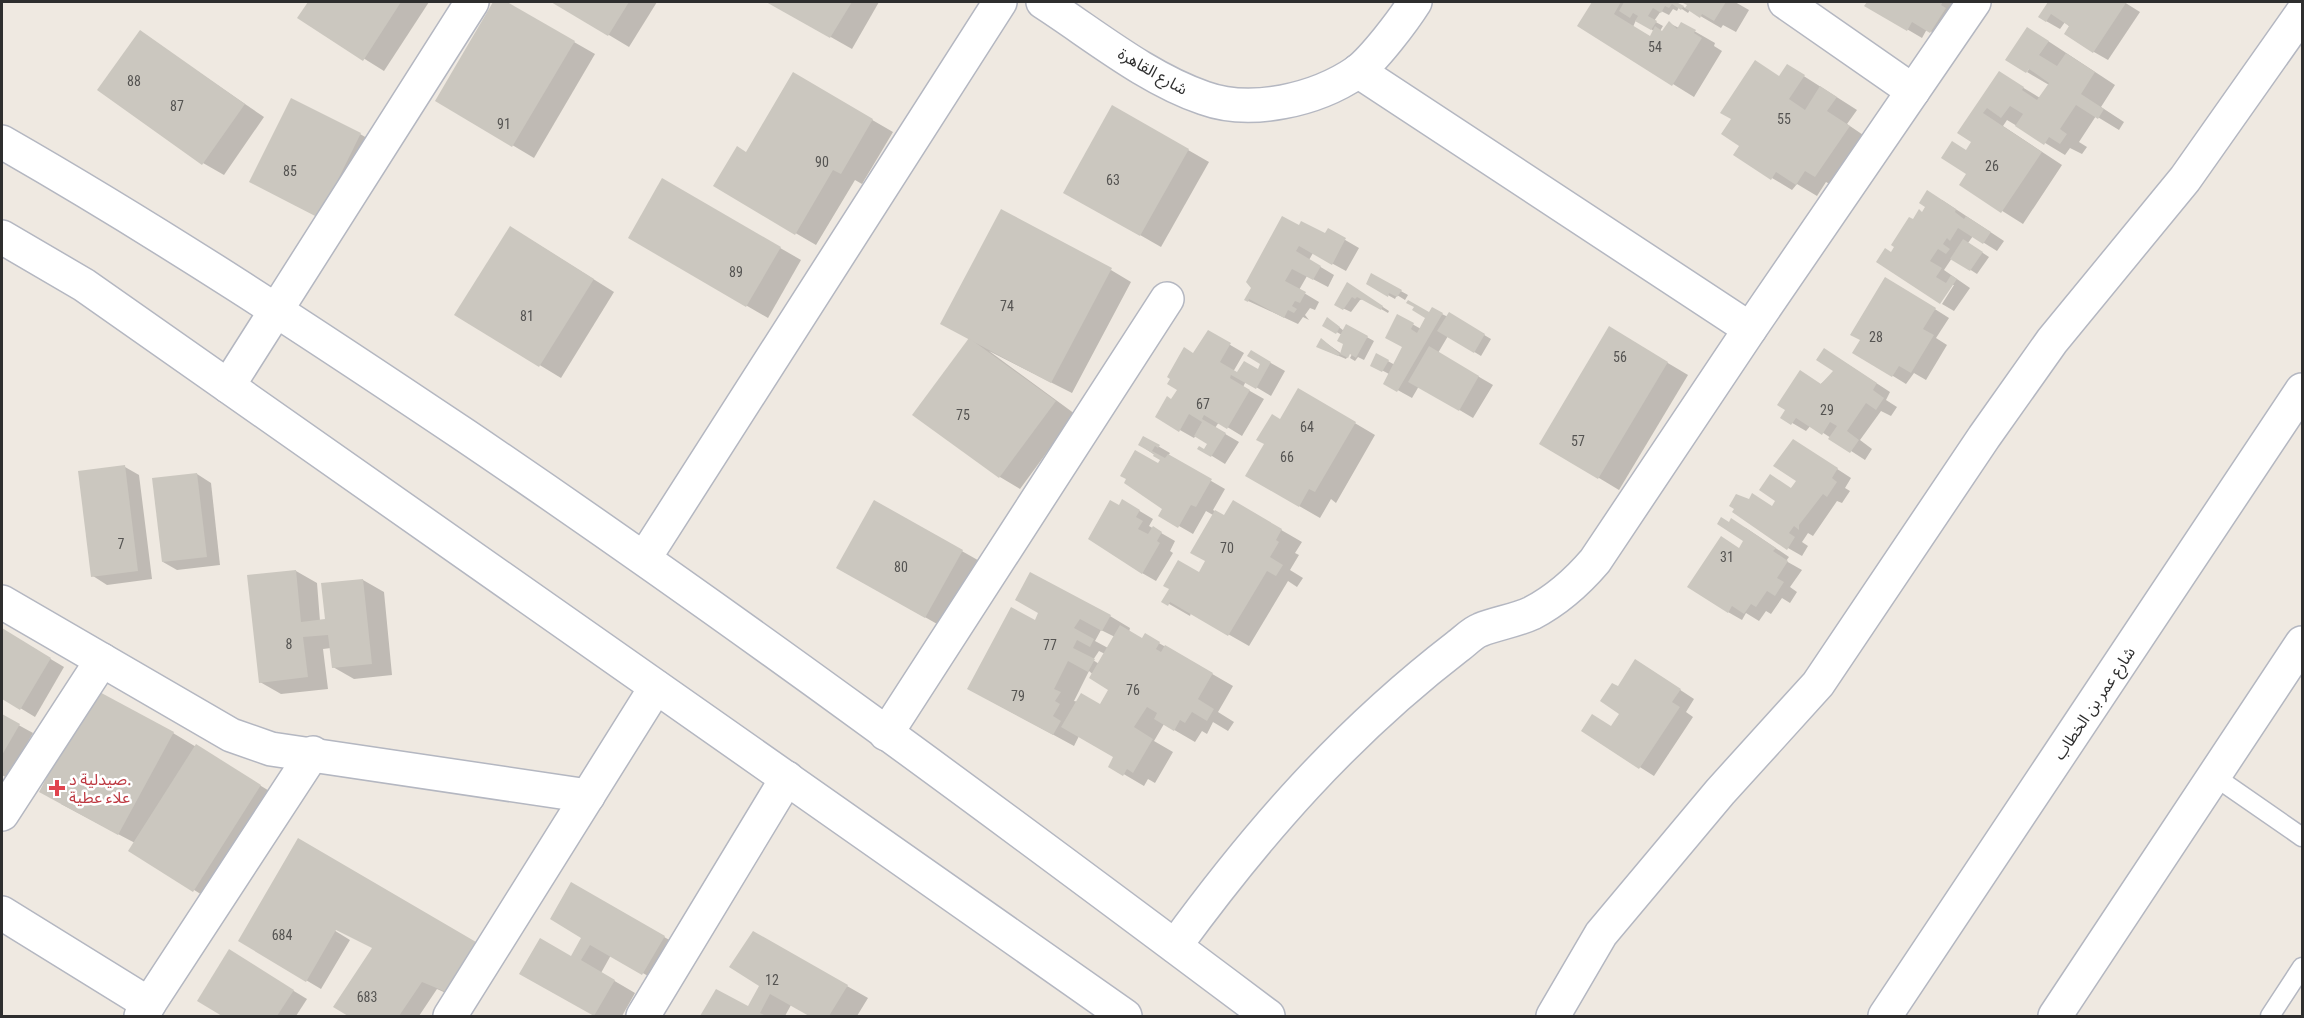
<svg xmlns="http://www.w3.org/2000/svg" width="2304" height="1018" font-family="'Roboto Condensed','Noto Sans Arabic',sans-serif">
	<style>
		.shadow { fill: #0003; fill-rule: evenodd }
		.building { fill: #cbc7bf }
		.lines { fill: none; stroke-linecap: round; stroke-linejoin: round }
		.service-casing { stroke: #b4b7c1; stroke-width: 21 }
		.minor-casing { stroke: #b4b7c1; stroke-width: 36 }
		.tertiary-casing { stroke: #b4b7c1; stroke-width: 36 }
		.service { stroke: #fff; stroke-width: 18 }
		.minor { stroke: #fff; stroke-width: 33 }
		.tertiary { stroke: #fff; stroke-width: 33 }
		.health-dot { fill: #e0444e; stroke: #fff; stroke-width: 2 }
		.labels { text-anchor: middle; stroke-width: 5; stroke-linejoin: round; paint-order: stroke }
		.number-label { font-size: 14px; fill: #555452 }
		.street-label { font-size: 16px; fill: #2e2e2e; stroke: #fff }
		.health-label { font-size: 16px; fill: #be3a42; stroke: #fff; text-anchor: start }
	</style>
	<rect width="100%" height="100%" fill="#efe9e1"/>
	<!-- shadow -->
	<g class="shadow">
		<polygon points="310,2 429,2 384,71 299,18"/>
		<polygon points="495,2 504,2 595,54 534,158 437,100"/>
		<polygon points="554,2 657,2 629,47"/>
		<polygon points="769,2 879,2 852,49"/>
		<path d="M1594,2H1675L1687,9L1689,5L1685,2H1735L1749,10L1736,32L1723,25L1721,28L1690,10L1688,13L1679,7L1677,11L1673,9L1669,15L1661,11L1654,21L1663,26L1660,31L1663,33L1669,23L1679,28L1682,24L1715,43L1714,46L1722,51L1694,97L1579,26ZM1636,20L1654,31L1651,37L1633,27Z"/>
		<polygon points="1869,2 1968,2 1945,40 1927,29 1922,38 1866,5"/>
		<polygon points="2050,2 2124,2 2140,12 2108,60 2094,52 2065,22 2060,29 2046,21"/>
		<polygon points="140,32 264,117 224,175 203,163"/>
		<polygon points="2048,41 2115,85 2101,107 2124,122 2119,130 2096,116 2079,142 2087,147 2082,154 2070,148 2065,155 2007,120 2003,126 2062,165 2023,224 1961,185 1968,174 1968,151 1973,141 1960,133 1999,73 2040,98 2049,85 2027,72"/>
		<polygon points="1788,66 1857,110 1847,124 1869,139 1837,188 1826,182 1817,196 1797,184 1792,190 1772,178 1780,77"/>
		<polygon points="793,74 893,132 862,184 855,180 816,245 715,186 747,153"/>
		<polygon points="1113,107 1209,162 1161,247 1065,192"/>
		<polygon points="360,134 381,146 340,228 251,182"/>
		<polygon points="663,180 801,260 768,318 630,238"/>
		<polygon points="1942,200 2004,241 1997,251 1973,236 1968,243 1989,257 1977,274 1952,258 1944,270 1970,288 1954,311 1942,304 1954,285 1951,285 1939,302 1892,253 1913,221"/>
		<polygon points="1299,227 1325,235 1328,230 1359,248 1346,271 1313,253 1309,260 1334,275 1328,287 1307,276 1299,290 1319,302 1315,310 1310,308 1305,315 1309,320 1303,317 1298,324 1246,300"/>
		<polygon points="531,240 614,292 561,378 456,314"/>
		<polygon points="1111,270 1131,282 1072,393 989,351 1075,414 1020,489 1000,477 970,339"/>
		<polygon points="1372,275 1408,295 1405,300 1397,295 1395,299 1368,284"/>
		<polygon points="1900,287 1949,318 1936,338 1947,345 1926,380 1914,373 1906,384 1854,352"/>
		<polygon points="1354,288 1389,311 1388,313 1364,299 1360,300 1351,312 1336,305"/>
		<polygon points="1432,309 1448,317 1449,314 1491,339 1481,356 1448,336 1438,353 1493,385 1473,418 1419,386 1412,398 1385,383 1389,374 1372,365 1377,355 1395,365 1404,347 1398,316 1421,329"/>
		<polygon points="1334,323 1344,331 1347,326 1374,341 1364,360 1358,357 1355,361 1350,358 1355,348 1353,347 1346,359 1325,350 1322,340 1342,354 1344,343 1342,335 1324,325"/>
		<polygon points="1609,328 1688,375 1619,490 1541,443"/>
		<polygon points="1208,332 1244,353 1233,372 1238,374 1259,371 1263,364 1251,352 1285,371 1271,396 1246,381 1243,387 1264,399 1242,436 1219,422 1215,428 1239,442 1225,464 1199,448 1205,451 1209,443 1196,435 1194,438 1157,417 1172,401"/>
		<polygon points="1838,358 1890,392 1886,400 1897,407 1891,416 1881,411 1860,440 1872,449 1865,460 1811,425 1806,431 1782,417 1836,371"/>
		<polygon points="1299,390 1375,435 1336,503 1331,499 1320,518 1247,476"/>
		<polygon points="1144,438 1170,453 1168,456 1225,489 1213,510 1224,517 1233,502 1302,542 1295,553 1299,555 1290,570 1303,578 1297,587 1288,581 1249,646 1191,613 1190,616 1164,601 1200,574 1207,561 1213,515 1206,511 1193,534 1160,515 1164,508 1159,465 1162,460 1140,445"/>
		<polygon points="1808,450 1851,478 1845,488 1850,491 1842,503 1837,501 1813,536 1808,533 1802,542 1808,546 1802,556 1788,548 1773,507 1798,481"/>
		<polygon points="125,467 139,475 152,579 107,585 93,576"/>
		<polygon points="197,474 211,483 220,565 177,570 163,562"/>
		<polygon points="1123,501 1153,519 1149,526 1175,541 1170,551 1173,553 1156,581 1142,573 1120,507"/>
		<polygon points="875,502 983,563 946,629 838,568"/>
		<polygon points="1729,523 1746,528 1789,557 1786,561 1802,570 1790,587 1797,592 1790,603 1782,598 1771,614 1766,611 1759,621 1746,613 1742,620 1728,612 1740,549 1746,541"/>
		<polygon points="296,571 317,583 320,621 326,621 363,580 384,592 392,675 354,679 333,667 331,648 323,649 328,689 281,694 260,682"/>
		<path d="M1110,616L1130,628L1129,632L1143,640L1145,635L1233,686L1218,712L1234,722L1228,731L1213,722L1207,734L1202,731L1195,742L1164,724L1154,741L1173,752L1155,783L1148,779L1144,786L1110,766L1115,756L1079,736L1074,746L989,700L1035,622ZM1101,630L1115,637L1108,648L1095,641ZM1099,651L1105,654L1099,664L1093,660ZM1089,671L1110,690L1101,706L1074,701Z"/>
		<polygon points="2,630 64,667 35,717 2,697"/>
		<polygon points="1650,670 1694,699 1686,712 1693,717 1654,776 1583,731 1612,728 1621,714 1618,688"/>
		<polygon points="2,716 33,733 7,778 2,775"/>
		<polygon points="173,733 281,798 215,903 130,850 135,843 61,804"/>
		<polygon points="298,840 496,956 468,1003 437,989 419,1016 351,1016 336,1006 374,948 277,895 350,940 321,989 240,941"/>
		<polygon points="572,884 685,949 664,985 611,955 601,973 635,993 622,1016 596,1016 521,973 571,958 583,937"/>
		<polygon points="754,933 868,998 857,1016 812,1016 791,1005 785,1016 702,1016 716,991 748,1008 761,986"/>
		<polygon points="243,960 307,999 296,1016 225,1016 199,1001"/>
	</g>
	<!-- building -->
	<g class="building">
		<polygon points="308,2 401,2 363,61 297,18"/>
		<polygon points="493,2 507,2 575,41 512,147 435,101"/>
		<polygon points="551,2 629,2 608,36"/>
		<polygon points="766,2 852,2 830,38"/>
		<polygon points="1592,2 1621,2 1614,14 1650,36 1655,26 1662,31 1669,21 1677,29 1681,22 1696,30 1694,33 1702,38 1672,86 1577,26"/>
		<polygon points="1624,2 1676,2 1684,6 1681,10 1672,4 1669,8 1665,6 1661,13 1653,8 1648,16 1657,21 1651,30 1635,21 1638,16 1633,13 1630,18 1619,11"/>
		<polygon points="1681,2 1726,2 1714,21 1702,14 1700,18 1685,8 1687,5"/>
		<polygon points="1867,2 1943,2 1941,5 1946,8 1930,33 1912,22 1907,31 1864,6"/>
		<polygon points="2048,2 2124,2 2126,3 2093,53 2064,34 2069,26 2051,14 2046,22 2038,17"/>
		<polygon points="2027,27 2049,41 2039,55 2057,66 2066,53 2095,72 2081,94 2104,109 2098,119 2076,105 2060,129 2067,134 2060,144 2049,137 2044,145 2015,126 2023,114 2010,106 2001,118 1987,108 1983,113 2042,152 2001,213 1959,185 1966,174 1941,158 1952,141 1966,150 1971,142 1957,133 1999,71 2024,87 2022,90 2037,100 2049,83 2029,69 2026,73 2005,60"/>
		<polygon points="140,30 245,104 202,165 97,90"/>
		<polygon points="1755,60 1779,76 1787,64 1805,75 1789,99 1805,110 1820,86 1837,97 1827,111 1850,126 1815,177 1805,171 1796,185 1776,172 1771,180 1733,155 1739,146 1721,134 1731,119 1720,113"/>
		<polygon points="793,72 873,119 841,174 833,170 795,235 713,186 737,146 746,152"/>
		<polygon points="291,98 361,133 319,218 249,182"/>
		<polygon points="1112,105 1189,149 1140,236 1063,193"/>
		<polygon points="662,178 781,247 746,307 628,238"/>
		<polygon points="1927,190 1956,209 1955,212 1964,219 1966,216 1991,232 1983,244 1958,228 1950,241 1947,238 1943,244 1950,249 1946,254 1938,249 1930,261 1942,268 1936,277 1946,283 1951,275 1957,279 1940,304 1876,262 1885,248 1891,252 1894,247 1891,245 1909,217 1913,219 1919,209 1922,212 1925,207 1919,203"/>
		<polygon points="1001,209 1112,268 1051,383 940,324"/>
		<polygon points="1282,216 1299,225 1301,221 1325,233 1328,228 1346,238 1332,265 1299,246 1296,251 1321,266 1313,280 1292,269 1285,281 1306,292 1300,303 1295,301 1292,306 1297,309 1294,313 1288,310 1284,318 1249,299 1248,302 1244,300 1251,288 1246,282"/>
		<polygon points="510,226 594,279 539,367 454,315"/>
		<polygon points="1963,239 1983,252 1970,271 1950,259"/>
		<polygon points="1371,273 1402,290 1397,297 1389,293 1388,297 1366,284"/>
		<polygon points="1885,277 1936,308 1923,329 1934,335 1911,373 1899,366 1892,377 1852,353 1860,340 1850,335"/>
		<polygon points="1347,282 1383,306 1381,310 1357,297 1355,299 1352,297 1343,310 1334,305"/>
		<polygon points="1408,300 1429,312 1432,307 1443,313 1397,392 1383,384 1402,347 1385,338 1397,314 1414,323 1411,329 1417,333 1425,318 1412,310 1414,307 1406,303"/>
		<polygon points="1449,312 1485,334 1474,353 1437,331"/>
		<polygon points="1327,317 1340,327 1336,334 1322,326"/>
		<polygon points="1346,324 1368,336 1356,358 1350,354 1348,358 1340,354 1343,344 1337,341"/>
		<polygon points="1609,326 1668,362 1598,479 1539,444"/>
		<polygon points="1208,330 1231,343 1220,362 1237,372 1244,361 1258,369 1260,364 1247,356 1251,350 1271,362 1256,389 1231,375 1230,378 1250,390 1227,429 1204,415 1202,419 1226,433 1211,457 1197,449 1199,446 1204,449 1207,444 1194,436 1202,422 1189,414 1179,432 1155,417 1167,396 1171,399 1177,390 1167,384 1170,379 1167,377 1184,347 1193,353"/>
		<polygon points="969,338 1056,401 999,478 912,415"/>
		<polygon points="1321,338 1340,354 1338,356 1316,347"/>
		<polygon points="1429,346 1479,376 1459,411 1408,382"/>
		<polygon points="1824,348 1877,383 1873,390 1884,398 1876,410 1866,403 1847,431 1859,440 1850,453 1828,439 1837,426 1830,422 1822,435 1796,418 1791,425 1780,418 1785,410 1777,405 1800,370 1821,384 1833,371 1816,360"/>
		<polygon points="1376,353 1389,360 1382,372 1370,366"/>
		<polygon points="1298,388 1356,422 1315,492 1309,489 1299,507 1245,476 1264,444 1256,440 1272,414 1280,419"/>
		<polygon points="1143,436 1160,445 1158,448 1155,446 1152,451 1165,458 1168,454 1212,479 1196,507 1191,505 1178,528 1158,516 1162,509 1124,483 1126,479 1120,476 1135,450 1158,463 1160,460 1153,456 1154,454 1138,445"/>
		<polygon points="1793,439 1838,468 1832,478 1837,482 1827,497 1823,494 1799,525 1799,530 1794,526 1789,533 1795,537 1787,550 1732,512 1734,509 1729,506 1736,494 1749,499 1752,493 1772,506 1775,501 1759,490 1770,474 1791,488 1796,481 1773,466"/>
		<polygon points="125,465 138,571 91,577 78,471"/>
		<polygon points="197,473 207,557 162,562 152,478"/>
		<polygon points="1122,499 1140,510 1136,517 1143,521 1138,529 1148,534 1153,526 1162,532 1157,541 1160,543 1142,574 1088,539 1110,500 1119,505"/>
		<polygon points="874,500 963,550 925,618 836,568"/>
		<polygon points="1233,500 1282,529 1276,540 1279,542 1270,557 1283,565 1276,576 1267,571 1228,636 1170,602 1168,606 1161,602 1169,589 1163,586 1178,560 1199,572 1205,561 1190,553 1215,510 1224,515"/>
		<polygon points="1721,517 1729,522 1731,518 1776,548 1773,551 1788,561 1777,578 1784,582 1775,596 1767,591 1756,607 1751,604 1744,614 1732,606 1728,613 1687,587 1721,536 1739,548 1743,541 1717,524"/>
		<polygon points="296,570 301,622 325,619 321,583 363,579 372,664 332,668 328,635 303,637 308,677 259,683 247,575"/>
		<polygon points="1030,572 1111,615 1102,631 1080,619 1074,628 1094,639 1090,647 1077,640 1073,648 1095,659 1088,672 1068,661 1054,689 1061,692 1055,701 1060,704 1053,716 1061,721 1053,735 967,689 1011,607 1035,620 1038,613 1015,600"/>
		<polygon points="1120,625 1142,638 1145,633 1160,642 1156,649 1161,652 1165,645 1213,673 1198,699 1214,709 1207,721 1192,712 1185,723 1180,720 1174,731 1154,719 1157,713 1147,707 1134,727 1153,739 1133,773 1127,769 1123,776 1108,767 1113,757 1061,727 1081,693 1100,704 1108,690 1089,678"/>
		<polygon points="2,628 51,658 20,710 2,699"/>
		<polygon points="1635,659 1681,689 1672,702 1680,707 1639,769 1581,731 1592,714 1611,726 1619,714 1600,701 1612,683 1618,686"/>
		<polygon points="94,689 174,732 118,835 39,792"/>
		<polygon points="2,714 20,724 2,755"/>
		<polygon points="196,744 261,785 193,892 128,851"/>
		<polygon points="298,838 476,942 446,992 422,982 399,1016 348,1016 333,1007 372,948 336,930 306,982 238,941"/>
		<polygon points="571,882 665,936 642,975 590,945 581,960 615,980 594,1016 519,974 540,938 571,956 581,938 550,919"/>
		<polygon points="753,931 848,985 829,1016 809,1016 770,994 760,1013 766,1016 700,1016 716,989 748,1006 759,986 729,967"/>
		<polygon points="229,949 294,990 277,1016 222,1016 197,1001"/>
	</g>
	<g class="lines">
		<!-- service casing -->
		<g class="service-casing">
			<g id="service">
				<polyline points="2214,776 2302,837"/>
				<polyline points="2270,1016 2302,967"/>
			</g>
		</g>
		<!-- minor casing -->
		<g class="minor-casing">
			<g id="minor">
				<path d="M1043,2C1094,35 1146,78 1204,98C1251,115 1316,100 1357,72C1374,59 1403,21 1415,2"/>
				<polyline points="1785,2 1913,91"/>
				<polyline points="1358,71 1750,329"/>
				<path d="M2,142C161,233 314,334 466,436C739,621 1004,818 1268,1016"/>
				<polyline points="2,237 84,285 1125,1016"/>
				<polyline points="228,386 472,2"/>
				<polyline points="645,557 1000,2"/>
				<polyline points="2,602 231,735 271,749 588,796"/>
				<polyline points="886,734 1167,299"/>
				<polyline points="2,814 102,660"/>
				<polyline points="2,913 149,1004"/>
				<path d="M1175,946C1259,831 1345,733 1458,646C1465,641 1472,633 1480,630C1497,623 1515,621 1532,613C1557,600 1577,582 1595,561L1750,329L1974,2"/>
				<polyline points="141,1016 313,753"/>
				<polyline points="450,1016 656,687"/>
				<polyline points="643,1016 787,778"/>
				<polyline points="1553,1016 1601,934 1720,792 1818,684 1984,437 2052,341 2185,179 2302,13"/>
			</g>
		</g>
		<!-- tertiary casing -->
		<g class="tertiary-casing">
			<g id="tertiary">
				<polyline points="1885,1016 2302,390"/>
				<polyline points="2055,1016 2302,643"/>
			</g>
		</g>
		<!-- service -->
		<use href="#service" class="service"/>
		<!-- minor -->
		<use href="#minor" class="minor"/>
		<!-- tertiary -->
		<use href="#tertiary" class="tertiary"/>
	</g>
	<!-- markers -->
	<path class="health-dot" d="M54 779h6v6h6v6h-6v6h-6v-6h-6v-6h6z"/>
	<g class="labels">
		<!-- number labels -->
		<g class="number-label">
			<text x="1655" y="52">54</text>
			<text x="134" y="86">88</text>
			<text x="177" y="111">87</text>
			<text x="1784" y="124">55</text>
			<text x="504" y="129">91</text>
			<text x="822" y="167">90</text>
			<text x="1992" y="171">26</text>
			<text x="290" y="176">85</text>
			<text x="1113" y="185">63</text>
			<text x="736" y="277">89</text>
			<text x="1007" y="311">74</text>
			<text x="527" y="321">81</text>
			<text x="1876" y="342">28</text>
			<text x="1620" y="362">56</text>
			<text x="1203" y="409">67</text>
			<text x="1827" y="415">29</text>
			<text x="963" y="420">75</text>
			<text x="1307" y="432">64</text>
			<text x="1578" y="446">57</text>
			<text x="1287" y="462">66</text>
			<text x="121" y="549">7</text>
			<text x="1227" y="553">70</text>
			<text x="1727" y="562">31</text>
			<text x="901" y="572">80</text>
			<text x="289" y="649">8</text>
			<text x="1050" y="650">77</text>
			<text x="1133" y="695">76</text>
			<text x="1018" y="701">79</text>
			<text x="282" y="940">684</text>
			<text x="772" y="985">12</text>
			<text x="367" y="1002">683</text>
		</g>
		<!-- street labels -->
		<g class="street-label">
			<text transform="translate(1153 71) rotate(30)" y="6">شارع القاهرة</text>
			<text transform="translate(2094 703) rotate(-56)" y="6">شارع عمر بن الخطاب</text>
		</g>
		<!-- health labels -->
		<g class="health-label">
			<text x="69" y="785">صيدلية د.<tspan x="69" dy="18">علاء عطية</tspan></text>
		</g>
	</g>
	<!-- border -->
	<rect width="2304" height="1018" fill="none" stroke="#2e2e2e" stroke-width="6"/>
</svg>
